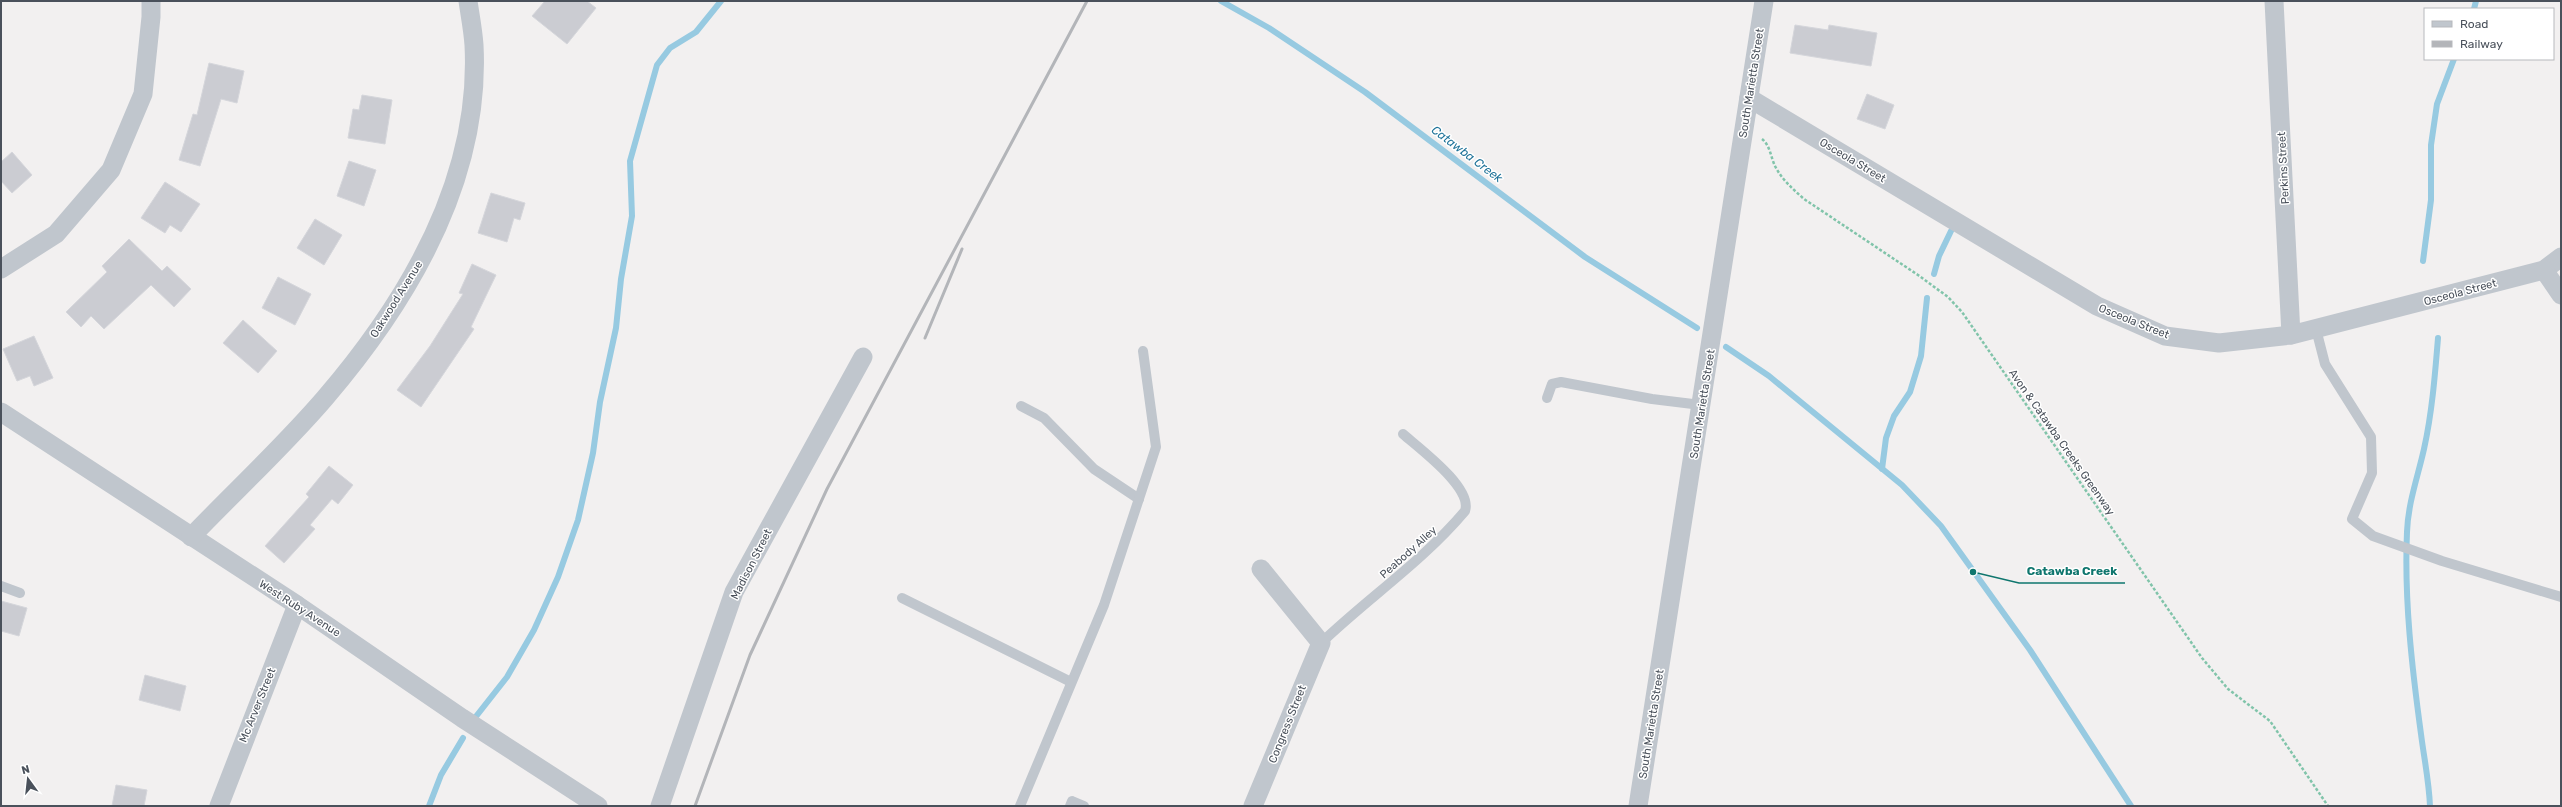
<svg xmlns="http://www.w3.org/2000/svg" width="2562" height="807" font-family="Rubik,sans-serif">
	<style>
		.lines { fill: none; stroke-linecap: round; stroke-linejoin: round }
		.stream { stroke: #97cae1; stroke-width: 6 }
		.building { fill: #cbccd2; stroke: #d5d6db }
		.path { stroke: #81c4aa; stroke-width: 2.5; stroke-dasharray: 3 2; stroke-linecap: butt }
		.service { stroke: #c0c6cd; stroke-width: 10 }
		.minor { stroke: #c0c6cd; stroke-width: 19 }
		.rail { stroke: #b3b5b9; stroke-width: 3 }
		.labels { text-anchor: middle; stroke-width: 3; stroke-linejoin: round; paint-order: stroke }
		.street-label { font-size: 11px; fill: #4a515b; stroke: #fff }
		.water-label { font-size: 12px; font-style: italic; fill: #1f7399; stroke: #fff }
		.leader { fill: none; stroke: #0f766e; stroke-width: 1.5 }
		.callout-dot { fill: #0f766e; stroke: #fff; stroke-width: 1.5 }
		.callout-label { font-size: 12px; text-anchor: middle; font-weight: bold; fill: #0f766e; stroke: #fff; stroke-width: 3; stroke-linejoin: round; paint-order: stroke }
	</style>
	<rect width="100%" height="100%" fill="#f2f0f0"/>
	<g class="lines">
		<!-- stream -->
		<g class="stream">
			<polyline points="1221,1 1269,28 1365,92 1585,257 1697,328"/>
			<polyline points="2474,9 2476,1"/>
			<polyline points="2423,261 2431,200 2431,145 2437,104 2454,59"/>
			<polyline points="1934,274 1939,256 1951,231"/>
			<polyline points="1726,347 1769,376 1902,485 1941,526 2030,650 2131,806"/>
			<polyline points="1882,469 1886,438 1894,416 1910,392 1921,356 1927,298"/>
			<polyline points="474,719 507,677 534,630 558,577 578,520 593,453 600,402 616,328 621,279 632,216 630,161 657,65 670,48 696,32 721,1"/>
			<polyline points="429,806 441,775 463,738"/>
			<path d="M2430,806C2429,781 2424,758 2421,734C2412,668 2404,599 2407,532C2408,503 2418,476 2424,449C2432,413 2435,375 2438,338"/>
		</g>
	</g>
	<!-- building -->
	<g class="building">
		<polygon points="545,1 587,1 596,8 567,44 532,16"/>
		<polygon points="1795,25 1828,30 1829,25 1877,33 1871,66 1790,53"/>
		<polygon points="209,63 244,71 237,103 221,99 200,166 179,160 193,114 197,115"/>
		<polygon points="1867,94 1894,105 1885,129 1857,119"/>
		<polygon points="362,95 392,100 385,144 348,138 353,109 359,110"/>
		<polygon points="12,152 32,175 12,193 1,181 1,162"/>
		<polygon points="349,161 376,170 364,206 337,196"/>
		<polygon points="165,182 200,204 181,232 170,225 165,233 141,218"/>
		<polygon points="491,193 525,203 520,220 514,218 507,242 478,233"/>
		<polygon points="315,219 342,235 324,265 297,248"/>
		<polygon points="129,239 162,271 167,266 191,289 174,307 151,285 104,329 91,316 81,327 66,312 107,272 102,266"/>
		<polygon points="472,264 496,275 471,327 474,329 421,407 397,390 430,346 463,294 459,293"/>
		<polygon points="278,277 311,294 295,325 262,308"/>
		<polygon points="243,320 277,351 258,373 223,343"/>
		<polygon points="34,336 53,378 34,386 30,376 17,381 3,349"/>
		<polygon points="329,466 353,485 338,504 332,499 310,525 315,529 284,563 265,546 309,497 306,494"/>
		<polygon points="1,601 27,608 19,636 1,631"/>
		<polygon points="145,675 186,686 180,711 139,700"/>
		<polygon points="116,785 147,790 144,806 112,806"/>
	</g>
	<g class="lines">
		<!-- path -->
		<path class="path" d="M1762,139C1770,145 1771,158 1775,166C1782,180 1793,189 1804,199L1918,275L1948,297L1962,312L2202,658L2228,689L2270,721L2328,806"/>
		<!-- service -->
		<g class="service">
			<polyline points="2316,329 2325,364 2371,437 2372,473 2352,519 2373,536 2442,561 2561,597"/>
			<polyline points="1547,398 1552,384 1561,382 1652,399 1701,405"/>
			<polyline points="1021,406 1044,418 1094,469 1139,499"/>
			<polyline points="1,586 20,593"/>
			<polyline points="902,598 1071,682"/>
			<path d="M1321,643C1369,597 1422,562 1465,511C1473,488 1420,449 1403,434"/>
			<polyline points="1020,806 1104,605 1156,447 1143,351"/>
			<polyline points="1070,806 1072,801 1084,806"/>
		</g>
		<!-- minor -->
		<g class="minor">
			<polyline points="2274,1 2291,335"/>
			<polyline points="1749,98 2097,306 2165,336 2219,343 2291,335 2544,270 2561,257"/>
			<polyline points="1,269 56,234 111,170 143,94 151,17 151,1"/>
			<polyline points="2544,270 2561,295"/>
			<polyline points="1,412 297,605 462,718 598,806"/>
			<path d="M191,537C235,491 283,447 325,398C409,300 481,179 474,45C473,30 470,15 468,1"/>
			<polyline points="219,806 297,605"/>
			<polyline points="660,806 734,592 863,357"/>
			<polyline points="1253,806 1321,643 1261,569"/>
			<polyline points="1638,806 1764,1"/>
		</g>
		<!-- rail -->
		<g class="rail">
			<polyline points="925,338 962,249"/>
			<polyline points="695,806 750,655 827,489 1087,1"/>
		</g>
	</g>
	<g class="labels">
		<!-- street labels -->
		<g class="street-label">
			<text transform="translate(1751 83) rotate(-81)" y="4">South Marietta Street</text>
			<text transform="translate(1853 160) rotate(31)" y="4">Osceola Street</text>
			<text transform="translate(2283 168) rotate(-93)" y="4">Perkins Street</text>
			<text transform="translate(2460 292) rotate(-15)" y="4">Osceola Street</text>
			<text transform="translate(396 299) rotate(-58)" y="4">Oakwood Avenue</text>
			<text transform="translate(2134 321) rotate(22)" y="4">Osceola Street</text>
			<text transform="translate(1702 404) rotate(-81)" y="4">South Marietta Street</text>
			<text transform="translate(2062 442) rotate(55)" y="4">Avon &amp; Catawba Creeks Greenway</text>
			<text transform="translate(1408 552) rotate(-42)" y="4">Peabody Alley</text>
			<text transform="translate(751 564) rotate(-63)" y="4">Madison Street</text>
			<text transform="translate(300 608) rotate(33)" y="4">West Ruby Avenue</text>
			<text transform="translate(257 705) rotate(-68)" y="4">Mc Arver Street</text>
			<text transform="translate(1287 724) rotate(-68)" y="4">Congress Street</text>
			<text transform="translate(1651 724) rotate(-81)" y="4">South Marietta Street</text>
		</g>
		<!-- water labels -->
		<g class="water-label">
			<text transform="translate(1467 154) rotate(37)" y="4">Catawba Creek</text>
		</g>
	</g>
	<!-- callouts -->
	<path class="leader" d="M1973 572L2019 583H2125"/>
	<circle class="callout-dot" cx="1973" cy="572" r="4"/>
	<g class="callout-label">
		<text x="2072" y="575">Catawba Creek</text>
	</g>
	<!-- border -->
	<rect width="2562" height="807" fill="none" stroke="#4a515b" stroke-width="4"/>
	<!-- legend -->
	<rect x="2424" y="8" width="130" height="52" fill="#ffffff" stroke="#b7b9bd"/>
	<rect x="2432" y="21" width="20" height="6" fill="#c0c6cd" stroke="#b7b9bd"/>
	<text x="2460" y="28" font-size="12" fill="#4a515b">Road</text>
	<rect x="2432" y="41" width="20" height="6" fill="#b3b5b9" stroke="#b7b9bd"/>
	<text x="2460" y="48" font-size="12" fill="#4a515b">Railway</text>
	<!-- north arrow -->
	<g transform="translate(28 779) rotate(345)" stroke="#ffffff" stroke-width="3" paint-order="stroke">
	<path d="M0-3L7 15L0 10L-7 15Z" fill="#4a515b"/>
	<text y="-6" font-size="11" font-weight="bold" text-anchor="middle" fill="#4a515b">N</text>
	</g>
</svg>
